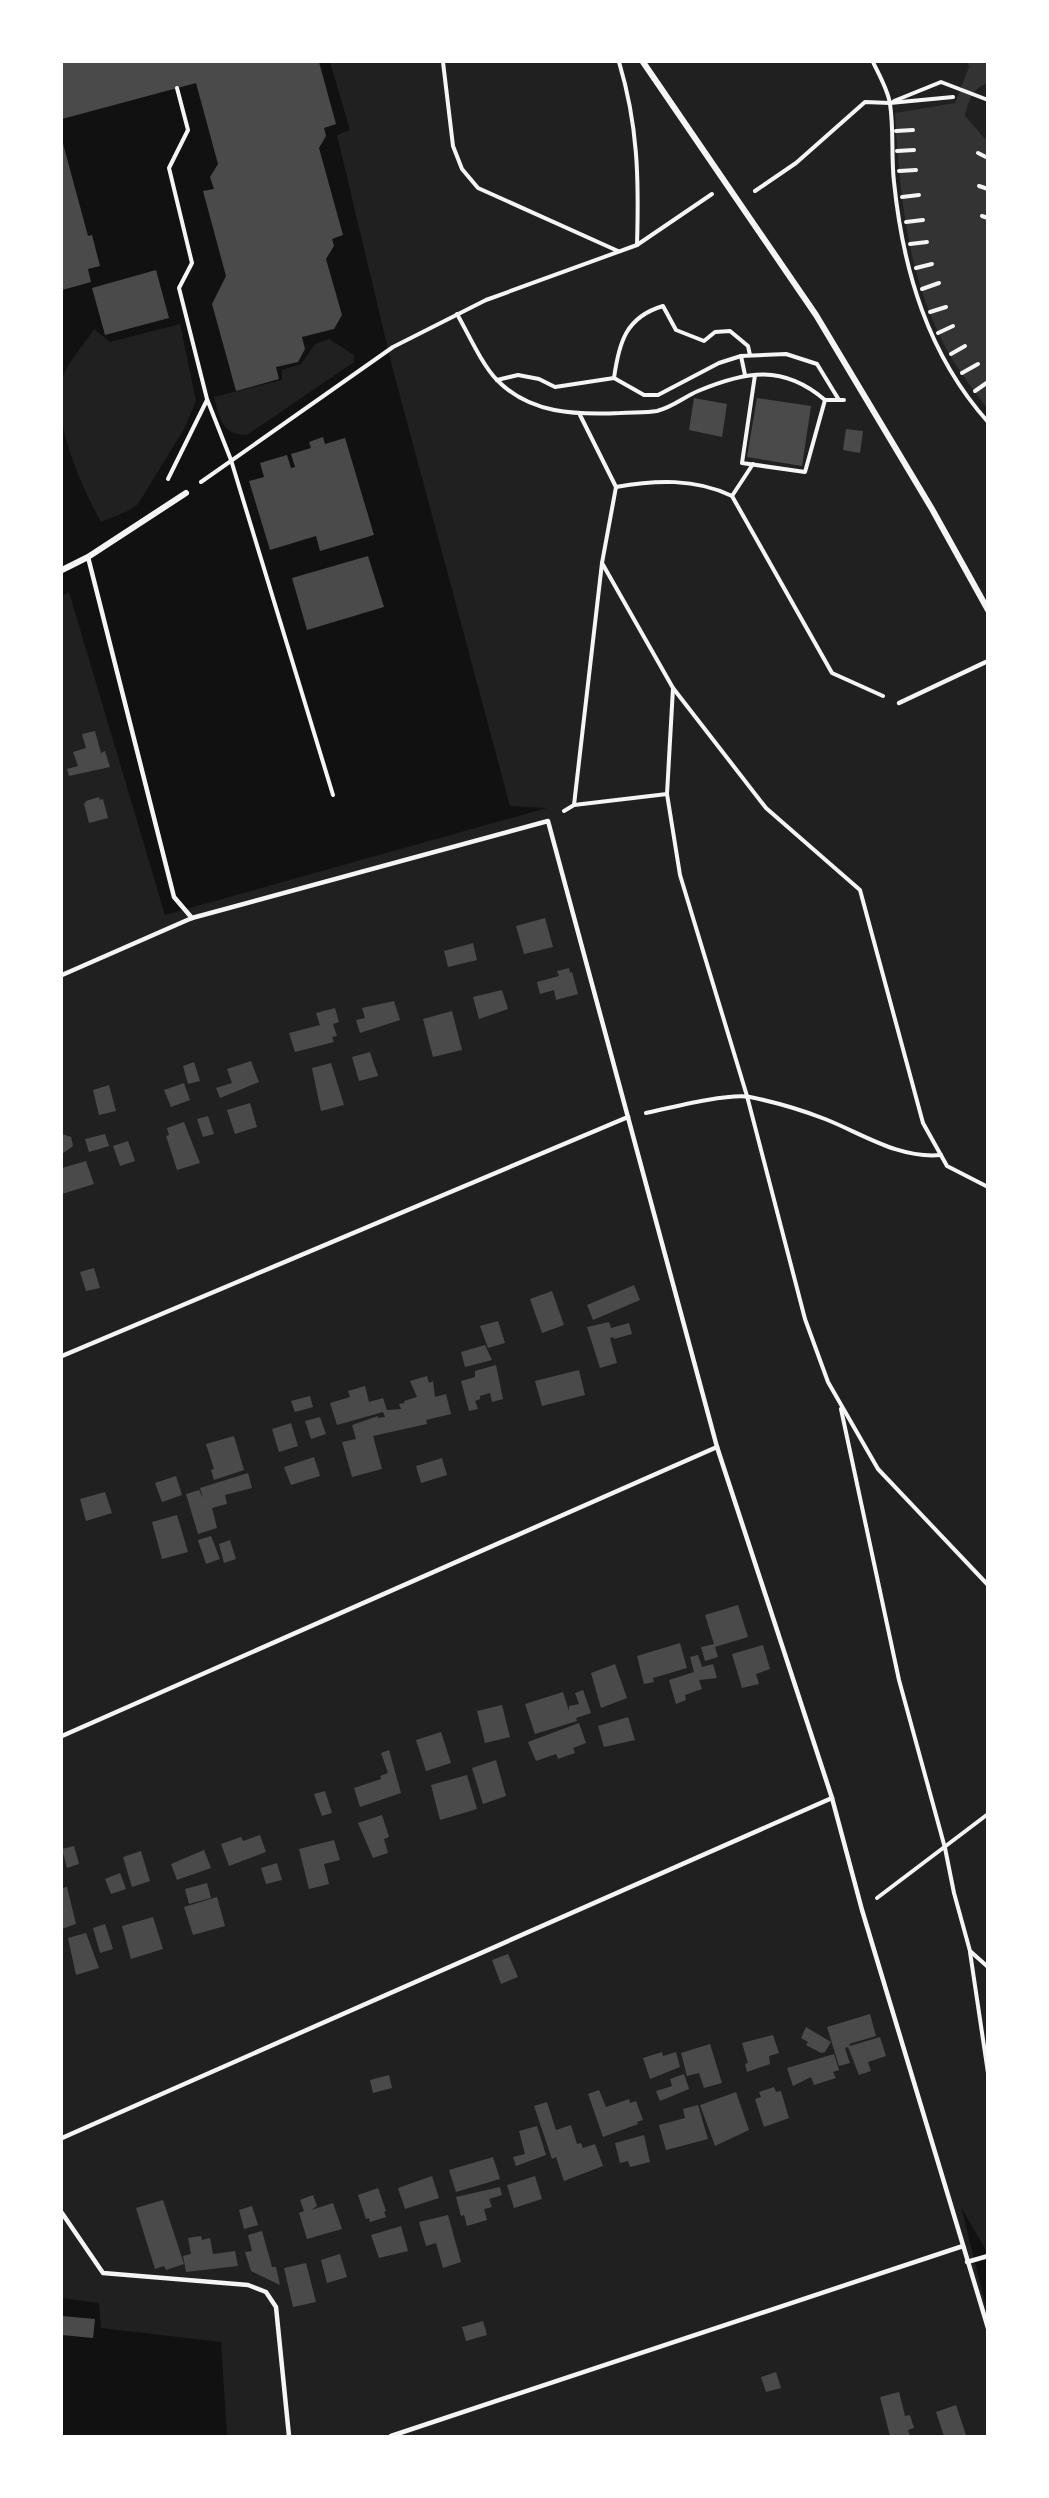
<svg xmlns="http://www.w3.org/2000/svg" width="1049" height="2498" font-family="'PT Sans',sans-serif">
	<style>
		.green { fill: #202020 }
		.water { fill: #333 }
		.building { fill: #4a4a4a }
		.lines { fill: none; stroke-linecap: round; stroke-linejoin: round }
		.path { stroke: #f5f5f5; stroke-width: 4 }
		.service { stroke: #f5f5f5; stroke-width: 4.5 }
		.minor { stroke: #f5f5f5; stroke-width: 6 }
	</style>
	<rect width="100%" height="100%" fill="#111"/>
	<!-- green -->
	<g class="green">
		<polygon points="330,62 967,62 969,67 988,84 987,2252 961,2207 987,2310 987,2436 227,2436 221,2342 101,2328 99,2303 62,2298 62,596 69,592 165,915 547,808 510,806 392,366 337,135 350,130"/>
		<path d="M180,324L196,401L184,429L138,504L128,511L101,522C81,485 52,422 62,380C64,367 86,342 94,329L110,342Z"/>
		<path d="M329,339L354,355V362L247,435C222,435 220,419 214,397L282,380V370L301,364L315,344Z"/>
	</g>
	<!-- water -->
	<path class="water" d="M967,62H987V84C974,86 967,103 965,116L987,141V408C969,385 950,359 938,332C906,264 899,186 895,113L955,103L969,67Z"/>
	<!-- building -->
	<g class="building">
		<polygon points="62,62 319,62 336,124 324,128 326,136 319,148 343,235 332,239 334,246 326,259 342,315 334,329 302,337 305,349 298,362 276,367 279,379 236,391 212,304 226,276 203,191 214,189 210,177 218,164 196,83 62,119"/>
		<polygon points="62,140 88,236 92,235 100,266 88,269 91,282 62,290"/>
		<polygon points="156,270 169,318 105,335 92,288"/>
		<polygon points="694,398 727,404 722,437 689,430"/>
		<polygon points="757,398 811,406 802,466 747,457"/>
		<polygon points="846,429 863,431 860,453 843,450"/>
		<polygon points="323,437 325,444 345,438 374,535 320,551 316,536 270,550 249,481 264,477 260,463 287,455 291,468 295,467 291,454 311,448 309,442"/>
		<polygon points="368,556 384,607 307,630 292,578"/>
		<polygon points="95,731 101,753 105,751 110,767 69,776 67,769 78,766 73,752 86,748 82,734"/>
		<polygon points="99,797 100,800 103,799 108,818 89,823 84,804 86,801"/>
		<polygon points="545,918 553,947 524,954 516,926"/>
		<polygon points="473,943 477,960 448,967 444,951"/>
		<polygon points="569,968 570,973 572,972 578,994 556,1000 554,990 540,994 537,982 559,976 557,971"/>
		<polygon points="502,990 508,1009 479,1019 473,997"/>
		<polygon points="394,1001 400,1020 360,1033 356,1020 365,1018 362,1008"/>
		<polygon points="335,1008 339,1022 333,1024 337,1036 332,1037 334,1042 295,1052 289,1033 320,1025 316,1013"/>
		<polygon points="452,1011 462,1050 433,1057 423,1019"/>
		<polygon points="370,1052 378,1076 359,1081 352,1057"/>
		<polygon points="251,1061 259,1082 220,1098 216,1088 232,1083 227,1069"/>
		<polygon points="194,1062 200,1081 188,1084 183,1066"/>
		<polygon points="331,1063 344,1105 321,1111 312,1068"/>
		<polygon points="184,1083 190,1100 171,1107 164,1090"/>
		<polygon points="109,1085 116,1111 99,1115 93,1090"/>
		<polygon points="250,1103 257,1127 235,1134 227,1110"/>
		<polygon points="208,1116 214,1134 203,1137 197,1119"/>
		<polygon points="184,1122 200,1163 177,1170 166,1136 169,1135 167,1128"/>
		<polygon points="62,1134 71,1137 73,1146 62,1154"/>
		<polygon points="105,1134 109,1146 89,1152 85,1139"/>
		<polygon points="128,1141 135,1161 120,1166 113,1146"/>
		<polygon points="86,1161 94,1184 62,1194 62,1168"/>
		<polygon points="94,1268 100,1288 86,1291 80,1272"/>
		<polygon points="634,1285 640,1300 593,1320 587,1305"/>
		<polygon points="552,1291 564,1325 542,1333 530,1299"/>
		<polygon points="498,1321 505,1343 488,1348 480,1326"/>
		<polygon points="609,1322 611,1328 629,1323 632,1334 614,1339 613,1337 610,1338 617,1363 600,1368 587,1327"/>
		<polygon points="485,1345 492,1360 465,1367 461,1352"/>
		<polygon points="496,1365 503,1399 492,1402 490,1393 480,1396 480,1399 475,1401 478,1409 469,1411 461,1381 475,1377 475,1371"/>
		<polygon points="579,1370 585,1395 542,1406 535,1381"/>
		<polygon points="427,1376 429,1383 433,1381 435,1397 446,1394 451,1414 426,1420 427,1424 373,1436 382,1469 352,1477 342,1442 356,1439 352,1425 378,1416 378,1418 385,1417 383,1412 337,1425 330,1403 350,1397 348,1391 365,1386 369,1402 383,1398 387,1410 401,1409 399,1404 405,1403 404,1401 417,1397 410,1381"/>
		<polygon points="310,1396 313,1407 295,1412 291,1401"/>
		<polygon points="320,1417 326,1434 311,1439 305,1421"/>
		<polygon points="291,1423 298,1446 279,1452 272,1429"/>
		<polygon points="234,1436 244,1470 214,1480 211,1470 214,1469 206,1444"/>
		<polygon points="314,1457 320,1476 291,1485 284,1467"/>
		<polygon points="442,1458 447,1475 421,1483 416,1466"/>
		<polygon points="248,1473 252,1488 225,1495 227,1504 212,1508 217,1528 198,1534 186,1494 199,1490 203,1498 200,1488"/>
		<polygon points="176,1476 182,1495 162,1502 155,1483"/>
		<polygon points="105,1492 112,1513 86,1521 80,1499"/>
		<polygon points="177,1515 188,1552 162,1559 152,1522"/>
		<polygon points="211,1536 220,1559 206,1564 198,1540"/>
		<polygon points="230,1540 236,1559 224,1563 219,1544"/>
		<polygon points="738,1605 748,1637 715,1647 718,1657 705,1661 701,1647 714,1644 705,1615"/>
		<polygon points="680,1643 687,1668 653,1678 654,1682 644,1684 637,1656"/>
		<polygon points="763,1645 770,1669 756,1674 759,1684 742,1688 732,1654"/>
		<polygon points="698,1655 702,1667 713,1664 717,1678 699,1680 702,1689 685,1695 686,1700 676,1704 669,1680 694,1672 690,1657"/>
		<polygon points="615,1664 627,1698 601,1708 591,1673"/>
		<polygon points="583,1690 591,1713 576,1718 577,1721 535,1734 525,1704 563,1692 569,1711 569,1706 579,1704 575,1693"/>
		<polygon points="502,1705 510,1737 485,1743 477,1711"/>
		<polygon points="628,1717 635,1740 604,1747 598,1726"/>
		<polygon points="579,1723 586,1743 573,1748 575,1753 558,1759 556,1754 536,1761 528,1742"/>
		<polygon points="441,1732 451,1763 426,1771 416,1740"/>
		<polygon points="389,1750 401,1793 360,1807 354,1788 381,1779 380,1776 388,1773 381,1753"/>
		<polygon points="496,1760 506,1796 483,1804 472,1768"/>
		<polygon points="467,1775 477,1809 440,1820 431,1785"/>
		<polygon points="325,1791 332,1813 322,1816 314,1794"/>
		<polygon points="382,1815 389,1837 384,1839 388,1853 373,1858 358,1823"/>
		<polygon points="260,1835 266,1852 229,1866 221,1844 241,1837 243,1841"/>
		<polygon points="334,1840 340,1860 324,1864 329,1884 309,1889 299,1849"/>
		<polygon points="74,1846 79,1864 67,1868 62,1849"/>
		<polygon points="204,1850 211,1868 177,1880 171,1864"/>
		<polygon points="141,1851 150,1881 132,1887 123,1857"/>
		<polygon points="277,1863 282,1880 266,1884 261,1868"/>
		<polygon points="120,1873 126,1889 111,1894 105,1879"/>
		<polygon points="207,1883 211,1898 189,1904 185,1889"/>
		<polygon points="67,1887 76,1924 62,1929 62,1888"/>
		<polygon points="217,1897 225,1926 193,1935 184,1907"/>
		<polygon points="153,1917 163,1949 131,1959 122,1926"/>
		<polygon points="105,1924 113,1949 100,1953 93,1928"/>
		<polygon points="86,1933 99,1968 76,1975 68,1938"/>
		<polygon points="508,1954 518,1977 501,1984 492,1960"/>
		<polygon points="870,2014 876,2036 849,2044 850,2046 880,2037 886,2056 868,2062 871,2071 859,2075 848,2047 845,2048 850,2063 839,2066 827,2027"/>
		<polygon points="806,2027 831,2042 825,2052 821,2053 806,2045 808,2042 801,2038"/>
		<polygon points="773,2035 779,2053 769,2056 770,2064 747,2072 745,2064 748,2063 742,2043"/>
		<polygon points="710,2044 722,2083 704,2088 699,2073 687,2076 681,2053"/>
		<polygon points="662,2052 663,2056 676,2052 680,2067 650,2079 643,2058"/>
		<polygon points="834,2054 839,2070 833,2072 836,2078 814,2085 811,2077 793,2086 787,2068"/>
		<polygon points="684,2074 689,2089 660,2101 656,2091 672,2086 670,2079"/>
		<polygon points="389,2075 392,2088 373,2093 370,2080"/>
		<polygon points="774,2087 776,2092 781,2091 789,2118 764,2127 755,2099 761,2097 759,2092"/>
		<polygon points="599,2090 606,2107 629,2099 630,2103 636,2101 643,2120 637,2122 638,2124 603,2137 588,2094"/>
		<polygon points="736,2092 749,2130 715,2146 700,2105"/>
		<polygon points="547,2102 556,2130 571,2125 577,2144 581,2143 583,2148 595,2144 603,2166 564,2181 556,2157 552,2159 534,2106"/>
		<polygon points="698,2105 708,2139 666,2150 659,2125 685,2118 683,2109"/>
		<polygon points="537,2126 546,2155 516,2166 513,2157 525,2154 519,2131"/>
		<polygon points="644,2135 650,2162 630,2167 628,2161 620,2163 615,2143"/>
		<polygon points="493,2157 500,2179 456,2192 449,2170"/>
		<polygon points="432,2176 439,2198 405,2209 398,2188"/>
		<polygon points="535,2176 542,2199 514,2208 507,2185"/>
		<polygon points="500,2187 502,2195 489,2199 492,2207 484,2209 487,2220 467,2226 464,2215 461,2216 456,2197"/>
		<polygon points="378,2188 386,2211 384,2212 386,2217 370,2222 369,2218 366,2219 358,2195"/>
		<polygon points="313,2195 317,2206 311,2210 333,2203 342,2229 307,2239 299,2213 304,2211 300,2200"/>
		<polygon points="163,2200 184,2264 166,2270 164,2266 155,2269 136,2208"/>
		<polygon points="252,2206 258,2225 244,2229 239,2210"/>
		<polygon points="448,2215 461,2262 443,2268 436,2243 426,2246 419,2222"/>
		<polygon points="401,2226 408,2251 379,2258 371,2235"/>
		<polygon points="262,2231 272,2267 276,2267 280,2285 251,2271 245,2252 252,2251 248,2235"/>
		<polygon points="201,2236 202,2240 210,2238 213,2254 235,2251 238,2266 186,2272 183,2256 191,2254 188,2238"/>
		<polygon points="340,2254 347,2277 327,2283 321,2260"/>
		<polygon points="306,2263 316,2302 293,2307 284,2268"/>
		<polygon points="62,2316 95,2319 93,2338 62,2335"/>
		<polygon points="483,2321 487,2335 466,2341 462,2327"/>
		<polygon points="776,2372 781,2388 766,2392 761,2377"/>
		<polygon points="899,2392 905,2416 910,2415 914,2428 908,2430 910,2436 890,2436 880,2397"/>
		<polygon points="956,2405 966,2435 944,2436 936,2412"/>
	</g>
	<g class="lines">
		<!-- path -->
		<g class="path">
			<polyline points="443,62 453,146 462,169 478,188 618,251"/>
			<path d="M619,62C638,125 639,179 637,245"/>
			<path d="M873,62C879,75 888,90 890,104C894,129 891,156 894,182C903,270 928,355 988,422"/>
			<polyline points="177,88 188,130 169,168 192,263 179,288 207,399 231,460 333,795"/>
			<polyline points="894,101 941,82 988,100"/>
			<polyline points="896,131 913,130"/>
			<polyline points="897,151 914,150"/>
			<polyline points="978,153 988,158"/>
			<polyline points="899,171 916,170"/>
			<polyline points="979,186 988,189"/>
			<polyline points="755,191 796,163 865,102 890,103 953,97"/>
			<polyline points="902,197 919,195"/>
			<polyline points="982,216 988,218"/>
			<polyline points="906,222 923,220"/>
			<polyline points="910,244 927,242"/>
			<polyline points="916,268 932,264"/>
			<polyline points="922,289 939,283"/>
			<polyline points="930,312 946,307"/>
			<path d="M457,314C468,333 482,365 497,380C530,414 576,415 620,413C632,412 646,413 657,411C673,407 684,397 698,391C746,371 783,364 825,400H844"/>
			<polyline points="938,333 953,326"/>
			<polyline points="951,354 965,346"/>
			<polyline points="741,356 745,375"/>
			<polyline points="962,373 978,364"/>
			<polyline points="755,375 742,463 805,472 825,400"/>
			<path d="M614,378C619,342 626,317 663,306L676,330L704,341L715,332L730,331L748,346L750,355"/>
			<polyline points="497,380 518,375 539,379 555,387 614,378 644,395 658,395 719,363 741,356 786,354 817,364 839,400"/>
			<polyline points="975,391 988,382"/>
			<polyline points="168,479 207,400"/>
			<polyline points="201,482 393,347 486,300 637,245 712,194"/>
			<path d="M616,487C655,480 695,478 732,496L832,673L883,696"/>
			<polyline points="732,496 753,464"/>
			<polyline points="602,563 673,688 766,808 860,890 923,1123 947,1166 988,1187"/>
			<polyline points="673,688 667,794 680,875 747,1096 805,1319 828,1382 878,1469 988,1585"/>
			<polyline points="574,805 667,794"/>
			<polyline points="564,811 574,805 602,563 616,487 580,415"/>
			<path d="M646,1113C669,1108 728,1093 750,1097C774,1102 802,1110 825,1119C863,1134 899,1159 941,1155"/>
			<polyline points="841,1409 899,1680 945,1848 954,1893 970,1951 988,1967"/>
			<polyline points="877,1898 988,1814"/>
			<polyline points="970,1952 988,2073"/>
		</g>
		<!-- service -->
		<g class="service">
			<polyline points="88,557 174,897 192,918"/>
			<polyline points="899,703 988,661"/>
			<polyline points="62,975 192,918 548,821 717,1447 832,1798 862,1910 988,2328"/>
			<polyline points="62,1356 628,1117"/>
			<polyline points="62,1736 717,1447"/>
			<polyline points="62,2138 832,1798"/>
			<polyline points="62,2213 103,2273 248,2285 266,2292 276,2307 289,2436"/>
			<polyline points="967,2262 988,2256"/>
			<polyline points="391,2436 963,2246"/>
		</g>
		<!-- minor -->
		<g class="minor">
			<polyline points="643,62 816,315 932,509 988,610"/>
			<polyline points="62,570 88,557 186,493"/>
		</g>
	</g>
	<!-- border -->
	<rect width="1049" height="2498" fill="none" stroke="#ffffff" stroke-width="126"/>
</svg>
